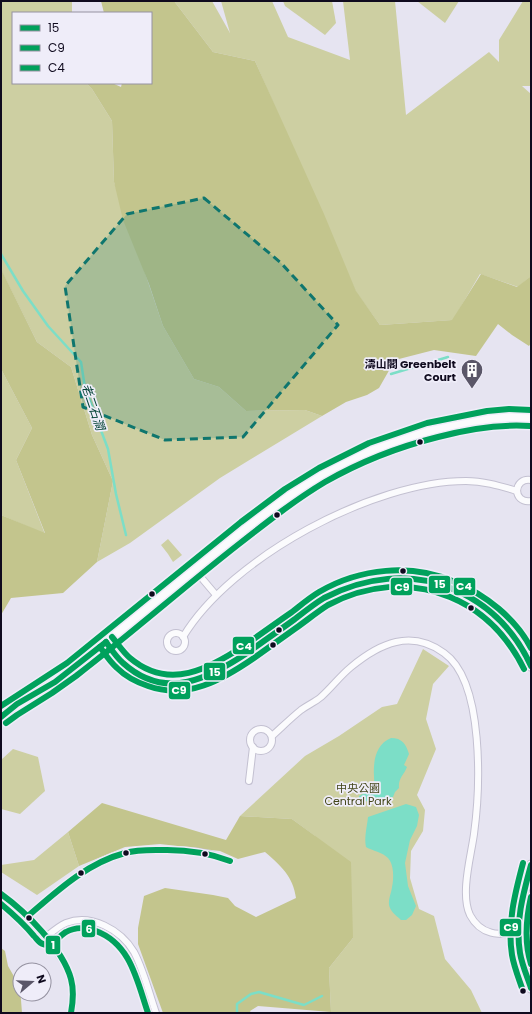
<svg xmlns="http://www.w3.org/2000/svg" width="532" height="1014" font-family="Poppins,'Noto Sans TC',sans-serif">
	<style>
		.green { fill: #cdcfa2 }
		.forest { fill: #c3c58d }
		.water { fill: #7cdec7 }
		.lines { fill: none; stroke-linecap: round; stroke-linejoin: round }
		.stream { stroke: #7cdec7; stroke-width: 2.5 }
		.street-casing { stroke: #c3c0d1; stroke-width: 8 }
		.secondary-casing { stroke: #c3c0d1; stroke-width: 11 }
		.street { stroke: #fbfbfd; stroke-width: 6 }
		.secondary { stroke: #fbfbfd; stroke-width: 9 }
		.bus-1-casing { stroke: #efedf9; stroke-width: 9 }
		.bus-2-casing { stroke: #efedf9; stroke-width: 9 }
		.bus-3-casing { stroke: #efedf9; stroke-width: 9 }
		.bus-4-casing { stroke: #efedf9; stroke-width: 9 }
		.bus-5-casing { stroke: #efedf9; stroke-width: 9 }
		.bus-1 { stroke: #00a15c; stroke-width: 6 }
		.bus-2 { stroke: #00a15c; stroke-width: 6 }
		.bus-3 { stroke: #00a15c; stroke-width: 6 }
		.bus-4 { stroke: #00a15c; stroke-width: 6 }
		.bus-5 { stroke: #00a15c; stroke-width: 6 }
		.marked { fill: #0f766e; fill-opacity: 0.2; stroke: #0f766e; stroke-width: 3; stroke-dasharray: 8 5; stroke-linejoin: round }
		.bus-dot { fill: #0f0a1e; stroke: #efedf9; stroke-width: 1.5 }
		.labels { text-anchor: middle; stroke-width: 3.5; stroke-linejoin: round; paint-order: stroke }
		.poi-label { font-size: 11px; font-weight: bold; fill: #0f0a1e; stroke: #efedf9; text-anchor: end }
		.park-label { font-size: 11px; fill: #434619; stroke: #efedf9 }
		.water-label { font-size: 12px; font-style: italic; fill: #034335; stroke: #efedf9 }
		.line-badge { stroke: #efedf9; stroke-width: 1.5 }
		.badge-label { font-size: 11px; text-anchor: middle; font-weight: bold; fill: #fff }
	</style>
	<rect width="100%" height="100%" fill="#e6e4f1"/>
	<!-- green -->
	<g class="green">
		<polygon points="1,1 72,1 72,13 13,13 13,83 86,83 92,89 112,121 114,182 163,326 194,379 219,387 246,411 305,410 322,416 220,478 130,543 97,562 113,481 92,435 71,367 37,342 1,270"/>
		<polygon points="174,1 212,1 230,33 221,1 272,1 288,37 350,60 343,1 395,1 406,115 489,52 499,62 499,40 523,1 531,1 531,86 522,86 531,94 531,276 518,287 480,274 453,320 380,325 356,292 255,61 213,52"/>
		<polygon points="283,1 332,1 336,23 325,35 285,6"/>
		<polygon points="417,1 459,1 445,23"/>
		<polygon points="1,369 32,428 16,460 45,534 1,515"/>
		<polygon points="168,539 182,555 173,562 168,554 161,545"/>
		<polygon points="423,649 449,666 433,684 426,719 436,749 417,795 425,810 423,831 411,851 410,878 419,909 434,916 445,959 471,990 482,1013 331,1013 329,968 353,938 315,836 292,819 240,816 305,756 339,736 382,707 397,704"/>
		<polygon points="13,749 38,757 45,791 20,814 1,809 1,760"/>
		<polygon points="68,832 79,866 37,895 1,872 1,865 34,860"/>
	</g>
	<!-- forest -->
	<g class="forest">
		<polygon points="101,1 174,1 213,52 255,61 324,214 356,291 380,325 452,320 481,274 517,287 531,276 531,343 529,346 512,335 498,324 476,356 434,350 395,360 379,388 367,395 346,402 322,416 305,410 246,411 219,387 194,379 163,326 149,284 123,220 114,182 112,121 92,89 86,83 112,83 121,87 122,83 151,83 151,13 104,13"/>
		<polygon points="1,269 37,342 71,367 92,435 113,481 97,562 63,593 11,598 1,615 1,515 45,533 16,460 32,428 1,369"/>
		<path d="M102,803L226,840L240,816L292,819L351,862L353,938L329,968L331,1012L258,1006L250,1011L251,1013H163L138,944V928L144,896L165,888L213,895L228,898L235,906L256,917L296,898C293,876 281,866 265,852L238,859L220,851L160,844L125,847L79,866L68,832Z"/>
		<polygon points="1,948 5,951 8,966 20,987 22,1013 1,1013"/>
	</g>
	<!-- water -->
	<g class="water">
		<path d="M391,738C402,738 406,744 409,754L404,765L407,767C404,775 398,778 399,788L395,792L393,797L373,803L366,801L359,802V796L374,788C375,784 374,781 374,776C373,761 376,744 391,738Z"/>
		<path d="M406,804L416,807L419,815L417,826L410,840L405,863L408,886L416,906L412,915L406,920H401C398,917 392,913 390,908C387,901 391,895 392,887C394,879 394,864 388,858C382,852 373,851 366,847C364,837 367,827 368,817Z"/>
	</g>
	<g class="lines">
		<!-- stream -->
		<g class="stream">
			<polyline points="1,254 23,291 48,326 81,362 85,388 108,449 116,494 126,535"/>
			<polyline points="391,374 448,357"/>
			<polyline points="237,1013 237,1004 251,994 259,992 304,1005 322,996"/>
		</g>
		<!-- street casing -->
		<g class="street-casing">
			<g id="street">
				<path d="M531,480C513,477 512,504 531,501"/>
				<polyline points="194,569 216,595"/>
				<circle cx="176" cy="642" r="9"/>
				<path d="M183,637C231,557 374,481 466,481C484,481 500,486 517,491"/>
				<circle cx="261" cy="740" r="11"/>
				<path d="M272,736C282,727 291,718 301,710C308,705 315,702 321,697C332,687 340,676 351,667C380,643 411,629 444,653C485,682 480,790 474,834C471,856 460,894 470,915C481,936 499,935 520,934"/>
				<polyline points="249,781 253,747"/>
				<path d="M1,894C23,909 37,926 53,947C59,955 66,963 69,973C74,986 74,1000 71,1013"/>
				<path d="M28,916C56,891 88,862 125,853C138,850 151,850 164,850C190,850 206,851 230,861"/>
				<path d="M46,937C52,932 59,926 66,923C91,913 121,930 134,952C144,971 149,993 156,1013"/>
			</g>
		</g>
		<!-- secondary casing -->
		<g class="secondary-casing">
			<g id="secondary">
				<path d="M106,642C112,650 119,661 128,667C148,683 176,687 200,679C219,673 235,661 251,650C275,634 299,616 323,599C375,571 430,569 479,604C505,622 518,637 531,666"/>
				<path d="M1,717C15,704 32,697 48,686C69,672 90,655 110,639C162,597 212,553 266,513C287,498 308,482 331,470C367,450 404,437 444,427C473,421 502,415 531,418"/>
				<path d="M531,865C523,893 515,923 520,953C522,965 527,976 531,988"/>
			</g>
		</g>
		<!-- street -->
		<use href="#street" class="street"/>
		<!-- secondary -->
		<use href="#secondary" class="secondary"/>
		<!-- bus-1 casing -->
		<g class="bus-1-casing">
			<g id="bus-1">
				<path d="M106,642C111,649 116,657 123,663C166,702 210,678 250,651C265,640 280,630 295,619C304,612 314,604 324,598C365,577 410,571 453,589C488,604 515,631 531,666"/>
				<polyline points="1,717 17,704 55,682 106,642"/>
				<path d="M531,865C523,894 515,923 520,953C522,965 527,976 531,988"/>
			</g>
		</g>
		<!-- bus-2 casing -->
		<g class="bus-2-casing">
			<g id="bus-2">
				<path d="M100,647C105,654 110,662 117,668C125,676 136,682 148,686C187,700 222,680 254,658C268,648 282,638 296,628C306,621 317,612 328,605C366,585 410,580 450,597C484,611 508,637 524,669"/>
				<path d="M6,723L17,715L52,693L76,676C132,633 184,587 239,544C267,522 295,500 325,482C360,462 398,447 438,437C468,429 499,424 530,426"/>
				<path d="M523,863C515,893 507,924 512,955C514,967 519,979 523,991"/>
			</g>
		</g>
		<!-- bus-3 casing -->
		<g class="bus-3-casing">
			<g id="bus-3">
				<path d="M112,637C118,644 123,652 130,658C169,691 209,669 245,645C261,634 276,623 292,612C301,605 309,598 319,592C360,568 411,563 455,582C486,595 515,618 531,648"/>
				<polyline points="1,706 67,663 241,522 285,489 319,468 369,443 427,423 487,411 509,409 531,410"/>
				<path d="M531,897C526,919 524,942 531,964"/>
			</g>
		</g>
		<!-- bus-4 casing -->
		<g class="bus-4-casing">
			<g id="bus-4">
				<path d="M1,894C26,912 63,949 71,979C74,990 73,1002 71,1013"/>
				<path d="M28,916C57,891 87,863 125,853C138,849 153,850 167,850C189,850 209,853 230,861"/>
			</g>
		</g>
		<!-- bus-5 casing -->
		<g class="bus-5-casing">
			<path id="bus-5" d="M1,904C13,914 24,924 34,936C37,939 39,943 43,944C51,948 60,935 66,932C75,927 87,927 96,931C131,944 137,981 148,1013"/>
		</g>
		<!-- bus-1 -->
		<use href="#bus-1" class="bus-1"/>
		<!-- bus-2 -->
		<use href="#bus-2" class="bus-2"/>
		<!-- bus-3 -->
		<use href="#bus-3" class="bus-3"/>
		<!-- bus-4 -->
		<use href="#bus-4" class="bus-4"/>
		<!-- bus-5 -->
		<use href="#bus-5" class="bus-5"/>
	</g>
	<!-- marked area -->
	<path class="marked" d="M204,198L281,263L338,325L243,437L165,440L83,407L65,286L127,214Z"/>
	<!-- icons -->
	<defs>
		<g id="building-pin" transform="scale(1.15)"><path d="M0 17L-7.5 6A9.5 9.5 0 1 1 7.5 6Z" fill="#5a5668" stroke="#efedf9"/><path d="M-4-6H4V6H1V3H-1V6H-4ZM-2.5-4.3h1.7v1.8h-1.7ZM.8-4.3h1.7v1.8H.8ZM-2.5-1h1.7V.8h-1.7ZM.8-1h1.7V.8H.8Z" fill="#fff"/></g>
	</defs>
	<g fill-rule="evenodd">
		<use href="#building-pin" x="472" y="370"/>
	</g>
	<!-- markers -->
	<g class="bus-dot">
		<circle cx="420" cy="442" r="3.5"/>
		<circle cx="277" cy="515" r="3.5"/>
		<circle cx="403" cy="571" r="3.5"/>
		<circle cx="152" cy="594" r="3.5"/>
		<circle cx="471" cy="608" r="3.5"/>
		<circle cx="279" cy="630" r="3.5"/>
		<circle cx="273" cy="645" r="3.5"/>
		<circle cx="126" cy="853" r="3.5"/>
		<circle cx="205" cy="854" r="3.5"/>
		<circle cx="81" cy="873" r="3.5"/>
		<circle cx="29" cy="918" r="3.5"/>
		<circle cx="523" cy="991" r="3.5"/>
	</g>
	<g class="labels">
		<!-- poi labels -->
		<g class="poi-label">
			<text x="456" y="368">濤山閣 Greenbelt<tspan x="456" dy="13">Court</tspan></text>
		</g>
		<!-- park labels -->
		<g class="park-label">
			<text x="358" y="792">中央公園<tspan x="358" dy="13">Central Park</tspan></text>
		</g>
		<!-- water labels -->
		<g class="water-label">
			<text transform="translate(93 407) rotate(71)" y="4">老二石澗</text>
		</g>
	</g>
	<g class="line-badge">
		<rect x="428" y="575" width="23" height="19" rx="4" fill="#00a15c"/>
		<rect x="453" y="577" width="23" height="19" rx="4" fill="#00a15c"/>
		<rect x="390" y="577" width="23" height="19" rx="4" fill="#00a15c"/>
		<rect x="232" y="636" width="23" height="19" rx="4" fill="#00a15c"/>
		<rect x="203" y="662" width="23" height="19" rx="4" fill="#00a15c"/>
		<rect x="168" y="681" width="23" height="19" rx="4" fill="#00a15c"/>
		<rect x="499" y="918" width="23" height="19" rx="4" fill="#00a15c"/>
		<rect x="81" y="919" width="15" height="19" rx="4" fill="#00a15c"/>
		<rect x="45" y="935" width="16" height="20" rx="4" fill="#00a15c"/>
	</g>
	<g class="badge-label">
		<text x="440" y="588">15</text>
		<text x="464" y="590">C4</text>
		<text x="402" y="591">C9</text>
		<text x="244" y="650">C4</text>
		<text x="215" y="676">15</text>
		<text x="179" y="694">C9</text>
		<text x="511" y="931">C9</text>
		<text x="89" y="933">6</text>
		<text x="53" y="949">1</text>
	</g>
	<!-- border -->
	<rect width="532" height="1014" fill="none" stroke="#0f0a1e" stroke-width="4"/>
	<!-- legend -->
	<rect x="12" y="12" width="140" height="72" fill="#efedf9" stroke="#9592a1"/>
	<rect x="20" y="25" width="20" height="6" fill="#00a15c" stroke="#9592a1"/>
	<text x="48" y="32" font-size="12" fill="#0f0a1e">15</text>
	<rect x="20" y="45" width="20" height="6" fill="#00a15c" stroke="#9592a1"/>
	<text x="48" y="52" font-size="12" fill="#0f0a1e">C9</text>
	<rect x="20" y="65" width="20" height="6" fill="#00a15c" stroke="#9592a1"/>
	<text x="48" y="72" font-size="12" fill="#0f0a1e">C4</text>
	<!-- north arrow -->
	<g transform="translate(32 982) rotate(71)"><circle r="19" fill="#efedf9" stroke="#9592a1"/>
	<path d="M0-3L7 15L0 10L-7 15Z" fill="#5a5668"/>
	<text y="-6" font-size="11" font-weight="bold" text-anchor="middle" fill="#0f0a1e">N</text>
	</g>
</svg>
